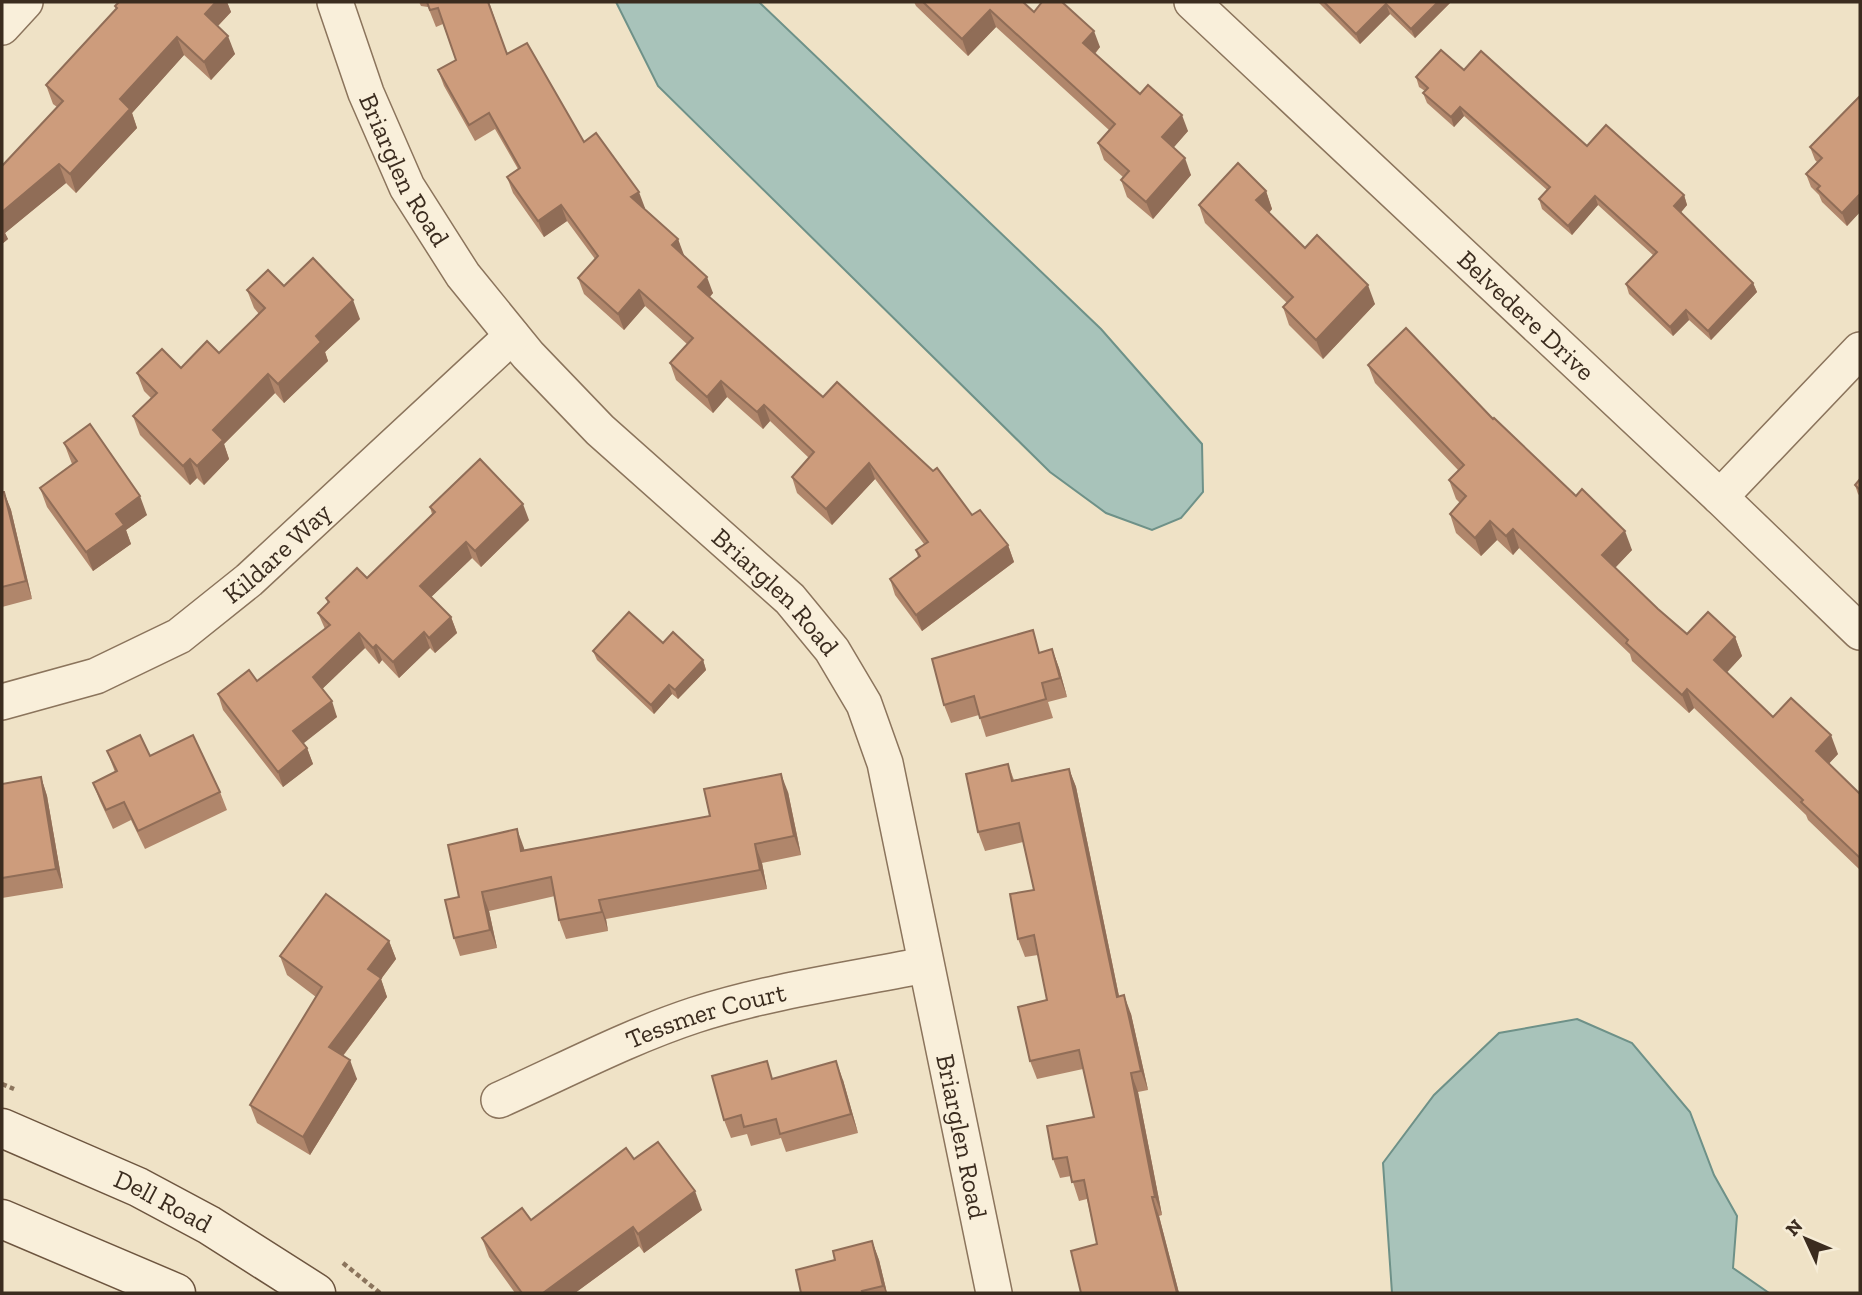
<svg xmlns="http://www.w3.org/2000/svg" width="1862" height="1295" font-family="'Zilla Slab',serif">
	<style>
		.water { fill: #a8c3ba; stroke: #6e9188; stroke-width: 2 }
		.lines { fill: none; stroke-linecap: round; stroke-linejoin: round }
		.minor-casing { stroke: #8b745c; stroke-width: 38 }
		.secondary-casing { stroke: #6d553f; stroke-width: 41 }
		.path { stroke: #8b745c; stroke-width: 4.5; stroke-dasharray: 5 3.5; stroke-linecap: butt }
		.minor { stroke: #f9efda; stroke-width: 35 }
		.secondary { stroke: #f9efda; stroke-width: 38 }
		.wall { fill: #b0866b }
		.shaded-wall { fill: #906d57 }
		.building { fill: #cd9c7c; stroke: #906d57; stroke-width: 2 }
		.labels { text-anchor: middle; stroke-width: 7; stroke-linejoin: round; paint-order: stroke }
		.street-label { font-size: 26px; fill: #3b2c1f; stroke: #f6ecd6 }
	</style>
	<rect width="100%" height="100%" fill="#efe2c6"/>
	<!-- water -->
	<g class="water">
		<polygon points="616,2 759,2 1101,329 1202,444 1203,492 1181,518 1152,530 1106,513 1050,472 658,86"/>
		<polygon points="1577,1019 1632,1043 1690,1112 1714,1175 1737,1216 1733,1268 1769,1293 1392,1293 1383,1163 1434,1095 1499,1033"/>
	</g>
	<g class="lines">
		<!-- minor casing -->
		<g class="minor-casing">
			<g id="minor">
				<path id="s1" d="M335,2L366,93L407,187L463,275L528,355L600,430L790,599L832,650L864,704L885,763L994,1293"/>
				<path id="s2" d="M1192,2L1720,497L1860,632"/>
				<polyline points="2,27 25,2"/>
				<polyline points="1720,497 1860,350"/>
				<path id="s3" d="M2,702L96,676L179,636L249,580L512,336"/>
				<path id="s4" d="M499,1100C564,1071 628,1037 695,1015C770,991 849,980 925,965"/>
			</g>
		</g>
		<!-- secondary casing -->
		<g class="secondary-casing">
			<g id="secondary">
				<path id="s5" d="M2,1128L138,1187L209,1225L316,1293"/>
				<polyline points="2,1219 176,1293"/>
			</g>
		</g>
		<!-- path -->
		<g class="path">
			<polyline points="2,1084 14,1089"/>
			<polyline points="343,1263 380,1293"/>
		</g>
		<!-- minor -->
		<use href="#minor" class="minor"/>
		<!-- secondary -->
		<use href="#secondary" class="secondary"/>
	</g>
	<!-- wall -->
	<g class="wall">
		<polygon points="119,2 227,2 231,12 218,26 235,54 211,80 184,55 132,113 137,128 76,193 66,183 5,233 8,239 2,244 2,166 57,107 53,104 46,85 116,9 115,6"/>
		<polygon points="419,2 489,2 507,54 584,142 645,208 644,208 678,239 683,256 713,293 710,297 823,397 972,515 1008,545 1014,562 922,631 895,595 890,579 918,557 916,550 924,544 875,479 832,525 797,493 792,477 809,458 770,421 763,429 727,397 713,413 676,380 670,363 687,344 645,306 624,330 584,294 578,278 595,259 567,221 544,237 513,193 507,177 518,169 495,129 475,141 444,86 438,70 456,60 443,24 436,27 428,7 421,6"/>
		<polygon points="914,2 1023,2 1034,12 1100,47 1095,54 1140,94 1188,131 1173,148 1191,175 1153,219 1127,197 1121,180 1123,177 1104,160 1098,143 1109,130 996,27 968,56 916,6"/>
		<polygon points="1318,2 1451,2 1415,38 1390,14 1360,44"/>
		<polygon points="1464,70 1587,146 1684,195 1687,205 1681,212 1753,283 1757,292 1711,340 1689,320 1673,336 1629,294 1626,284 1653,255 1598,205 1572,235 1542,209 1539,199 1547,190 1464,116 1454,127 1427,103 1423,93 1425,91 1419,87 1416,77"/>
		<polygon points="1860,96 1860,212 1847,226 1822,202 1819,195 1811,187 1806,174 1817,162 1815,160 1810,147"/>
		<polygon points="1266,191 1272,209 1269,213 1305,248 1375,304 1323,359 1289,325 1283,307 1287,303 1205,223 1199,205"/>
		<polygon points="284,286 360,319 325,352 328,361 284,403 275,393 224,444 229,459 204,485 197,478 190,485 140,435 133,416 151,398 144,391 137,373 181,368 219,353 259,314 254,308 247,290"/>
		<polygon points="1368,365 1493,419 1632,550 1615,568 1658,609 1687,634 1735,637 1742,656 1726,672 1773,717 1838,754 1829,763 1860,794 1860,870 1808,820 1806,815 1694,708 1689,713 1632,661 1630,654 1519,548 1513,555 1497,540 1481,556 1456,533 1450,514 1460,503 1456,499 1449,480 1459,471 1375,383"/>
		<polygon points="64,443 147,515 126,530 131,544 93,571 47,507 40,488 72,464"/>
		<polygon points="1860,479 1860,496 1858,494 1855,485"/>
		<polygon points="2,492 4,492 11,510 32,599 2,607"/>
		<polygon points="430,507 529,520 481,567 472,558 431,597 451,617 457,633 435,653 430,648 399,678 382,660 379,664 365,648 322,689 337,717 303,743 307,748 313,764 283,787 223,710 218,694 257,681 325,629 318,613 328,603 326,598 367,578 432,514"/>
		<polygon points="663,643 703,660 706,670 678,699 672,694 654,714 597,660 593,651"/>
		<polygon points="1052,649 1059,668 1067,697 1048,702 1053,718 986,737 979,715 951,723 944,705 1041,652"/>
		<polygon points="107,751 150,756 220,792 227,810 145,849 131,820 113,829 100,801 93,783 115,772"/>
		<polygon points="1008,764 1014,780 1069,769 1076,787 1119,996 1131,1014 1148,1090 1138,1092 1162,1215 1159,1216 1179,1293 1081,1293 1097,1244 1087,1199 1079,1201 1071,1176 1060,1178 1053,1159 1094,1117 1083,1069 1037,1079 1030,1061 1047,1000 1038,955 1025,957 1018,939 1034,890 1023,842 985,851 978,832"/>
		<polygon points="41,777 47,796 63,888 2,898 2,784"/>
		<polygon points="788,792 801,855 762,863 767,889 606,919 608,931 566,939 559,920 555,896 489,911 497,948 460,956 454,938 459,897 524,850 710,816"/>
		<polygon points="389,941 396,959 381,979 387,997 343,1056 357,1079 310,1155 257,1123 250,1105 316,997 287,975 280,956"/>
		<polygon points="774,1078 843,1080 858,1133 786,1152 781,1138 751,1146 747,1134 731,1138 724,1120"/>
		<polygon points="634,1159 702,1210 644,1253 639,1246 575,1293 515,1293 489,1257 482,1238 531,1220"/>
		<polygon points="872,1241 879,1260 887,1293 801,1293"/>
	</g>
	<!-- shaded-wall -->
	<g class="shaded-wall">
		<polygon points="216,2 227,2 231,12 212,32 205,14"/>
		<polygon points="1438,2 1451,2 1415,38 1411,29"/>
		<polygon points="1386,4 1390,14 1360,44 1356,34"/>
		<polygon points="990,10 996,27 968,56 962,39"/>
		<polygon points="1094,31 1100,47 1089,60 1083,43"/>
		<polygon points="228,36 235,54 211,80 204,62"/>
		<polygon points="177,37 184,55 132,113 137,128 76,193 70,174 120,99"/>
		<polygon points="1460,107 1464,116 1454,127 1451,117"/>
		<polygon points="1182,115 1188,131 1168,154 1162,137"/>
		<polygon points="1185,158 1191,175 1153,219 1146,202"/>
		<polygon points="59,164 66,183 5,233 8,239 2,244 2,212"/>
		<polygon points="1266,191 1272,209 1263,219 1256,200"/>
		<polygon points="639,192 645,208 637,213 631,197"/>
		<polygon points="1860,194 1860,212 1847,226 1842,213"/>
		<polygon points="1684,195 1687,205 1678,216 1674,206"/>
		<polygon points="1595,196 1598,205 1572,235 1568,226"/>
		<polygon points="561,205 567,221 544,237 538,221"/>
		<polygon points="678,239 684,255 677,261 672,245"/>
		<polygon points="707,277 713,293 704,303 698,287"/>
		<polygon points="1753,283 1757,292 1711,340 1708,331"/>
		<polygon points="1368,285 1375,304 1323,359 1316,340"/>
		<polygon points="639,290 645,306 624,330 618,314"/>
		<polygon points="353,300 360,319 325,352 328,361 284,403 278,384 316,336"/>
		<polygon points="1686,310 1689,320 1673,336 1670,327"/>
		<polygon points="268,374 275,393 224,444 229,459 204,485 197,466 213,430"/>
		<polygon points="721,381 727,397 713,413 707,397"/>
		<polygon points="764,405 770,421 763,429 757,412"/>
		<polygon points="190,459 197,478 190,485 183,466"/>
		<polygon points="869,463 875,479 832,525 826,509"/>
		<polygon points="4,492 11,510 32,599 26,581"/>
		<polygon points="140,496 147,515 126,530 131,544 93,571 86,552 116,514"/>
		<polygon points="523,504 529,520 481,567 475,551"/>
		<polygon points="1490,521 1497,540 1481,556 1475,538"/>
		<polygon points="1513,529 1519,548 1513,555 1506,536"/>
		<polygon points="1625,531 1632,550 1609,574 1602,555"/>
		<polygon points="466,542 472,558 426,602 420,586"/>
		<polygon points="1008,545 1014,562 922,631 916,615"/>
		<polygon points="451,617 457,633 435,653 429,638"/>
		<polygon points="424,632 430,648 399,678 393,662"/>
		<polygon points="359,633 365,648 318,693 313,677"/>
		<polygon points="1735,637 1742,656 1721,679 1714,660"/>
		<polygon points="376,645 382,660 379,664 373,648"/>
		<polygon points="1052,649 1059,668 1067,697 1060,678"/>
		<polygon points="703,660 706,670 678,699 675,690"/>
		<polygon points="669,685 672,694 654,714 651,705"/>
		<polygon points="1687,689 1694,708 1689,713 1682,695"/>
		<polygon points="332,701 337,717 299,747 293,731"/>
		<polygon points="1831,735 1838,754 1823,770 1816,751"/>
		<polygon points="307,748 313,764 283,787 278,772"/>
		<polygon points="1069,769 1076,787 1123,1016 1117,997"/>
		<polygon points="781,774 788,792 801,855 794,836"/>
		<polygon points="41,777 47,796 63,888 56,869"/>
		<polygon points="517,829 524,848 528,869 521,851"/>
		<polygon points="755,844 762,863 767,889 760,870"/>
		<polygon points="482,892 489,911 497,948 490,930"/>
		<polygon points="599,900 606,919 608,931 602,912"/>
		<polygon points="389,941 396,959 381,979 387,997 335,1066 329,1047 368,969"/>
		<polygon points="1124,995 1131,1014 1148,1090 1141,1071"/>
		<polygon points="350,1060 357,1079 310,1155 303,1137"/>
		<polygon points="836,1061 843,1080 858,1133 851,1114"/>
		<polygon points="1131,1073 1138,1092 1162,1215 1155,1197"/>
		<polygon points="695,1191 702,1210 644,1253 638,1234"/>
		<polygon points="1152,1197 1159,1216 1179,1293 1177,1293"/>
		<polygon points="633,1227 639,1246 575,1293 543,1293"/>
		<polygon points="872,1241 879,1260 887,1293 886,1293 883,1286"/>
	</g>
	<!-- building -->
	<g class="building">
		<polygon points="119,2 216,2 205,14 228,36 204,62 177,37 120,99 130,109 70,174 59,164 2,212 2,166 63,101 46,85 117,8 115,6"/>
		<polygon points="427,2 488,2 507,54 527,43 584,142 596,133 639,192 631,197 678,239 672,245 707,277 698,287 823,397 837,382 933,471 937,468 972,515 980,510 1008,545 916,615 890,579 920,556 916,550 928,542 869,463 826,509 792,477 814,452 764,405 757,412 721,381 707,397 670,363 693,338 639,290 618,314 578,278 598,256 561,205 538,221 507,177 520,168 489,113 469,125 438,70 456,60 438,8 430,10"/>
		<polygon points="923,2 1023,2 1034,12 1042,2 1062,2 1094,31 1083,43 1140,94 1148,85 1182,115 1162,137 1185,158 1146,202 1121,180 1129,171 1098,143 1115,124 990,10 962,39"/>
		<polygon points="1324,2 1438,2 1411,29 1386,4 1356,34"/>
		<polygon points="1441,50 1464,70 1481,51 1587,146 1606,125 1684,195 1674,206 1753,283 1708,331 1686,310 1670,327 1626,284 1657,252 1595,196 1568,226 1539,199 1550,187 1460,107 1451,117 1423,93 1428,88 1416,77"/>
		<polygon points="1860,96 1860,194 1842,213 1817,189 1820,186 1806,174 1822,158 1810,147"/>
		<polygon points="1238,163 1266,191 1256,200 1305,248 1317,235 1368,285 1316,340 1283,307 1293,297 1199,205"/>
		<polygon points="313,258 353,300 316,336 321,342 278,384 268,374 213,430 223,440 197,466 190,459 183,466 133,416 157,393 137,373 162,349 181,368 207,341 219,353 265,308 247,290 268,270 284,286"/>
		<polygon points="1406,328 1493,419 1494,418 1576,496 1582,489 1625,531 1602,555 1658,609 1687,634 1708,612 1735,637 1714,660 1773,717 1791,698 1831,735 1816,751 1860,794 1860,858 1801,802 1803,800 1687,689 1682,695 1626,643 1628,640 1513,529 1506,536 1490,521 1475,538 1450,514 1466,496 1449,480 1464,465 1368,365"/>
		<polygon points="90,424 140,496 116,514 124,525 86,552 40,488 77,461 64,443"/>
		<polygon points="480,459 523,504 475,551 466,542 420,586 451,617 429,638 424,632 393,662 376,645 373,648 359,633 313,677 332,701 293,731 307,748 278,772 218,694 249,670 257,681 330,625 318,613 329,602 326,598 357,568 367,578 435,512 430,507"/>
		<polygon points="1860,479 1860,490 1855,485"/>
		<polygon points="2,492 4,492 26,581 2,587"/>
		<polygon points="629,612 663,643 673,632 703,660 675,690 669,685 651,705 593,651"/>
		<polygon points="1033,630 1039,653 1052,649 1060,678 1042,683 1046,699 980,718 974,696 944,705 932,659"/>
		<polygon points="140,735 150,756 193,735 220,792 138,831 124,802 106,810 93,783 117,771 107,751"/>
		<polygon points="1008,764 1012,781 1069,769 1117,997 1124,995 1141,1071 1131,1073 1155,1197 1152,1197 1177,1293 1081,1293 1071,1251 1097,1244 1084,1180 1072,1182 1067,1157 1053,1159 1047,1126 1094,1117 1079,1050 1030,1061 1018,1007 1047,1000 1034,935 1018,939 1010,894 1034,890 1019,823 978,832 966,774"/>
		<polygon points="781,774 794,836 755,844 760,870 599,900 602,912 559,920 551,877 482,892 490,930 454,938 445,900 459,897 448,845 517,829 521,851 710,816 704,789"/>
		<polygon points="41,777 56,869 2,878 2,784"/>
		<polygon points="326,894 389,941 368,969 381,978 329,1047 350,1060 303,1137 250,1105 322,987 280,956"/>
		<polygon points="767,1061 772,1079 836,1061 851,1114 780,1134 776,1119 744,1127 741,1115 724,1120 712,1076"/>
		<polygon points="658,1142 695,1191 638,1234 633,1227 543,1293 522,1293 482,1238 522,1208 531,1220 626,1148 634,1159"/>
		<polygon points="872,1241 883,1286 862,1291 863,1293 801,1293 796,1270 835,1260 833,1251"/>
	</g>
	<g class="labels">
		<!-- street labels -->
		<g class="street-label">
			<text dy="9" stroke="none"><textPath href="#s1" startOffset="182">Briarglen Road</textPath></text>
			<text dy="9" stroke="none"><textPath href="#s2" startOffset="458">Belvedere Drive</textPath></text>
			<text dy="9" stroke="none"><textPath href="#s3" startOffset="318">Kildare Way</textPath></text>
			<text dy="9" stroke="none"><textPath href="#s1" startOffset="749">Briarglen Road</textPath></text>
			<text dy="9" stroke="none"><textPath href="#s4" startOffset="224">Tessmer Court</textPath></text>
			<text dy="9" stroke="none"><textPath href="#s1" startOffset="1337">Briarglen Road</textPath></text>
			<text dy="9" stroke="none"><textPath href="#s5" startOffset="177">Dell Road</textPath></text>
		</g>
	</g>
	<!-- border -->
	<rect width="1862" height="1295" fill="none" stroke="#3b2c1f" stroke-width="7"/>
	<!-- north arrow -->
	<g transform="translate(1806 1239) rotate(314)" stroke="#f6ecd6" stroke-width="5" paint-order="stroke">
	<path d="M0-5L12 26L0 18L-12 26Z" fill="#3b2c1f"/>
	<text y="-10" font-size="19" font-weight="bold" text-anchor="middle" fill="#3b2c1f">N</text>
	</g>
</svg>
